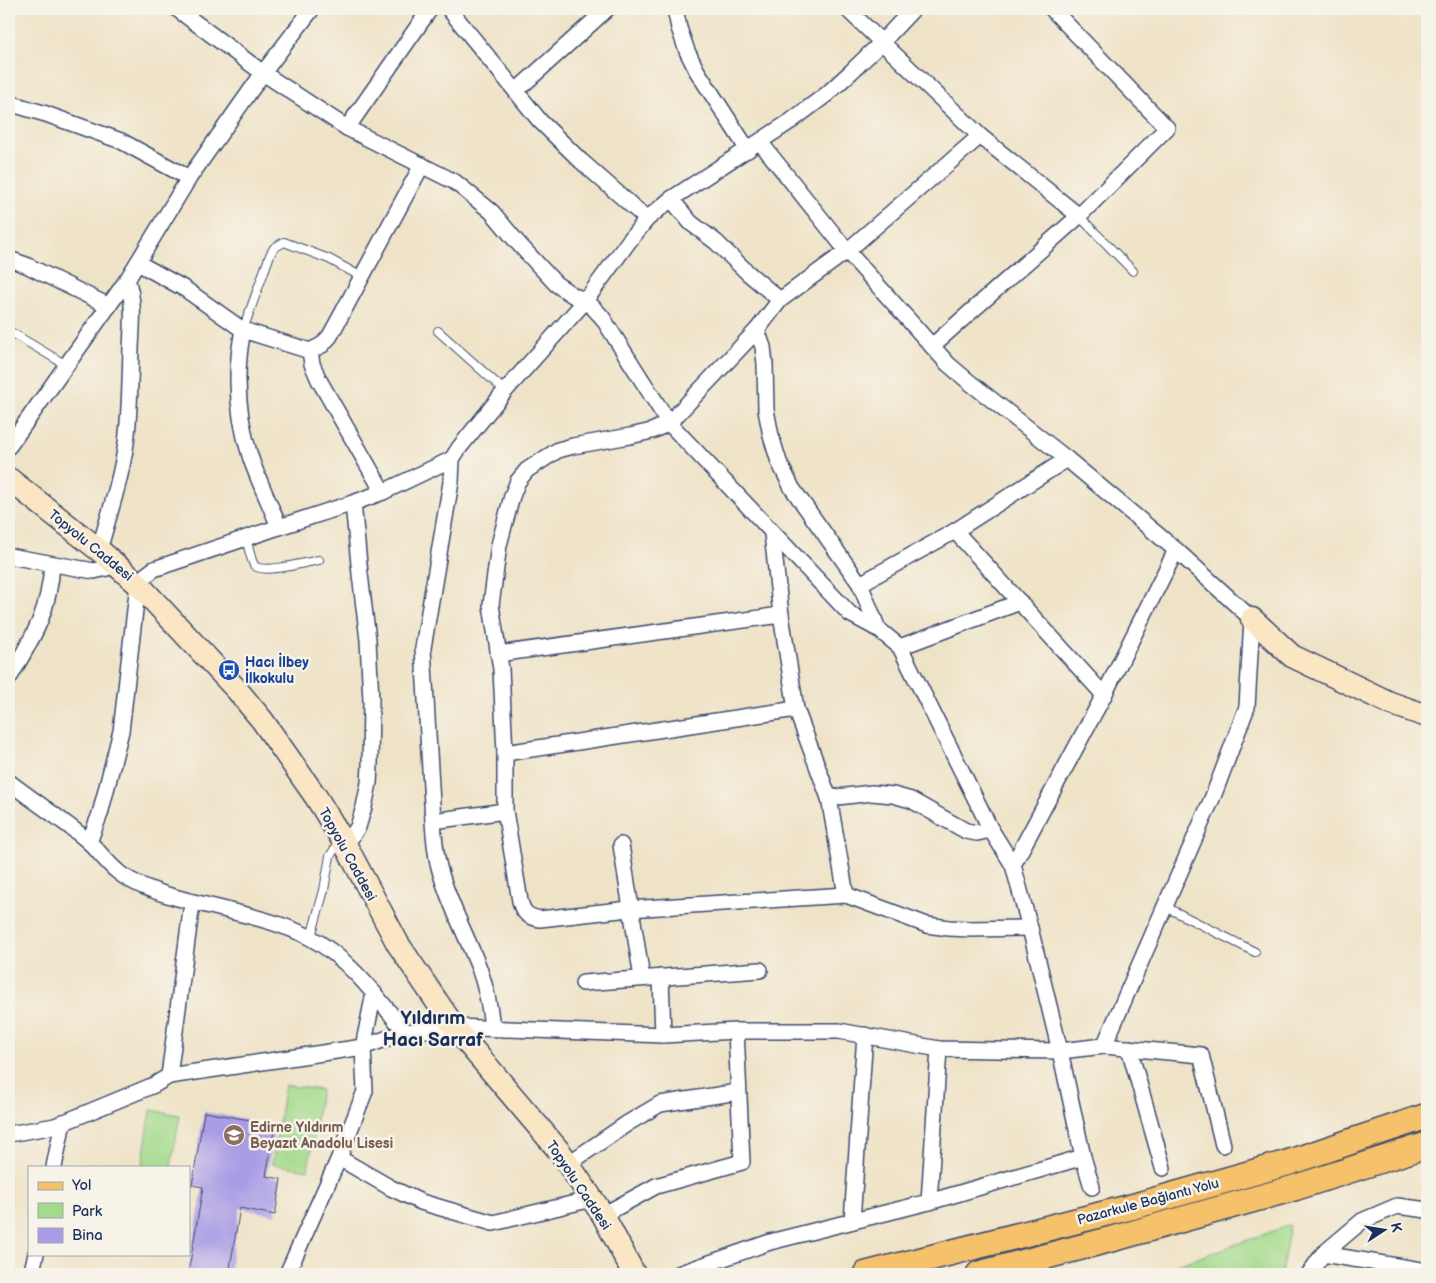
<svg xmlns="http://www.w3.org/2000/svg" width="1436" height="1283" font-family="'Balsamiq Sans',sans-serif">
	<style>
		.green { fill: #a3da8b; stroke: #5f8474 }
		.building { fill: #aa9de6 }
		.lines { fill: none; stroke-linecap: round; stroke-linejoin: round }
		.lane-casing { stroke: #3b4a6e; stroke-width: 10 }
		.street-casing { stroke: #3b4a6e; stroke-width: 18 }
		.secondary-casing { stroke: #3b4a6e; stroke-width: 25 }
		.primary-casing { stroke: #3b4a6e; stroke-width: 28 }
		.lane { stroke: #fff; stroke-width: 8 }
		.street { stroke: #fff; stroke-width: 15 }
		.secondary { stroke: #fbe6c4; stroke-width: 22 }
		.primary { stroke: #f5c16b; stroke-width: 25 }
		.labels { text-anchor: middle; stroke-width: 5; stroke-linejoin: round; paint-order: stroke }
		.street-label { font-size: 14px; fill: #1b2f5e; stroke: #f7f3e8 }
		.transit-label { font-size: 14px; font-weight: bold; fill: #164399; stroke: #f7f3e8; text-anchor: start }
		.education-label { font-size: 14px; font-weight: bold; fill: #785e54; stroke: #f7f3e8; text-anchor: start }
		.district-label { font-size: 19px; font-weight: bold; fill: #1b2f5e; stroke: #f7f3e8 }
	</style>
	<rect width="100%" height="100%" fill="#f7f3e8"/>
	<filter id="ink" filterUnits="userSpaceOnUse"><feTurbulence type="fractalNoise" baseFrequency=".02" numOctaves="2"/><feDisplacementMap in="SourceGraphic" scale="10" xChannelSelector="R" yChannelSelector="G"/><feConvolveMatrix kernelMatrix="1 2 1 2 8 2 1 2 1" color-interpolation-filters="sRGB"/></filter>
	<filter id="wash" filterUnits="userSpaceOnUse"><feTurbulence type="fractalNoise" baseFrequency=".0096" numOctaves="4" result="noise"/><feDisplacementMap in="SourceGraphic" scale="20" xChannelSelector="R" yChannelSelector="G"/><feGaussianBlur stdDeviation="1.12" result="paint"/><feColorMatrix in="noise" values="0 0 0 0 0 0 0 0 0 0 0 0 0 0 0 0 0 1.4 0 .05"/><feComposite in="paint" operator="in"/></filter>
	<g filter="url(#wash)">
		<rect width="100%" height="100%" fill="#efe3c7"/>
		<!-- green -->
		<g class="green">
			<polygon points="285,1085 321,1090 308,1170 272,1164"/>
			<polygon points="151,1110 180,1115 171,1167 142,1166"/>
			<polygon points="1290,1225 1281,1274 1152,1274"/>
		</g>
		<g id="blocks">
			<!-- building -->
			<polygon class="building" points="204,1112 256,1121 255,1128 274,1131 266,1176 281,1179 275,1215 240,1208 229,1274 188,1274 203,1187 192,1185"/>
		</g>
	</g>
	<g filter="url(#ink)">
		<use href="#blocks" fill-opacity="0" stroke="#3b4a6e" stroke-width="1"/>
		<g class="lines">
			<!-- lane casing -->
			<g class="lane-casing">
				<g id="lane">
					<polyline points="1079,216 1133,271"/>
					<polyline points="243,330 270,255 274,248 284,242 329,259 362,277"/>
					<polyline points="9,331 66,365"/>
					<polyline points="438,331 505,391"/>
					<path d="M246,538C248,545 251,560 254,565C262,575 307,562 319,560"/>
					<polyline points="1164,906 1255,952"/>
					<polyline points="311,937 324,890 330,856 336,847 343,844"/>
				</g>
			</g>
			<!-- street casing -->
			<g class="street-casing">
				<g id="street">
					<polyline points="177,9 263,73 347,128 455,182 492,212 517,242 556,284 574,296 586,300 602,317 669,423 850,614 878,629 900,647 991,830 1013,865 1030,928 1060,1051 1083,1157 929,1202 770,1242 678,1274"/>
					<polyline points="449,9 540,121 581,161 647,219"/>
					<polyline points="675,9 679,28 687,51 697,71 748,150"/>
					<polyline points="847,9 980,136 1079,216 932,346"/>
					<polyline points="1052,9 1167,128 1079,216"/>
					<polyline points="516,91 607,9"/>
					<polyline points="9,103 46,114 121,141 189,178"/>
					<polyline points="347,128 430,9"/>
					<path d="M980,136L847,251L780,300L757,330L669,423L652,431L630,436L573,446L558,450L527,470L518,481L512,496L499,545L491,605L501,669L505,753V811L520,901C523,913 528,917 540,919L629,909L846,895L927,925L949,928L970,929L1030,928"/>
					<polyline points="671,199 691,223 716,242 748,273 780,300"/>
					<polyline points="9,259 26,265 109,306"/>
					<polyline points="138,263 185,289 243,330 310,351 312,364 319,380 383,492"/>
					<path d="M243,330C234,374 237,416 251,459C259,482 270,504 279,527"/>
					<polyline points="757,330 763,347 765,364 766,410 771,436 779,462 792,488 860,584 878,629"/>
					<polyline points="310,351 322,345 330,336 422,165"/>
					<polyline points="9,446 127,280 189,178 263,73 312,9"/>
					<polyline points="955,531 1067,459"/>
					<polyline points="772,533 781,615 796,709 829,798 846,895"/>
					<path d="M99,550C109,515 121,479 126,443C130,412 130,380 131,348C132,326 135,301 127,280"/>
					<polyline points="9,556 94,571 107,568 114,563"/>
					<polyline points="860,584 955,531 1104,695"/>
					<polyline points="900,647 1020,602"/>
					<polyline points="498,654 781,615"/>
					<path d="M9,678C33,637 49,614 52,564"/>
					<polyline points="505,753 796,709"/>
					<path d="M9,782C35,802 63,820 88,841C98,850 106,862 117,871C122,876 130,880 136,883C167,898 201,903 234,912C259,918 286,925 309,937C348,957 378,998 405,1032L454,1027L663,1035L736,1031H839L939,1049L1060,1051L1104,1046L1214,794L1247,707L1252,619L1176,550L1067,459L968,381L948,364L847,251L760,142"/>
					<polyline points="829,798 872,793 893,795 911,800 966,831 977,833 991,830"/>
					<polyline points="433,821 505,811"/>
					<polyline points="89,842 100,814 121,731 138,584 146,575 154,569 279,527 353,503 383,492 452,459"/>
					<polyline points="345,844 352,836 358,827 364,807 369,783 370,766 371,700 368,640 360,574 353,503"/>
					<polyline points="621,845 642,978"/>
					<polyline points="1013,865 1104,695 1176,550"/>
					<polyline points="661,977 663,1035"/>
					<polyline points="583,983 760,970"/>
					<polyline points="374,993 363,1047 405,1032"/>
					<path d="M492,1028C490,1007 486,987 479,968C466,934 448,902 439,867C435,852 434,836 433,821L423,648L451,482L452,459L459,448L505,391L586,300L629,241L647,219L671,199L791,121L827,94L851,72L882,42L913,9"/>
					<polyline points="1104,1046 1201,1055 1223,1145"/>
					<polyline points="1129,1048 1163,1168"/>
					<polyline points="169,1076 192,903"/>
					<polyline points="9,1134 55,1126 154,1085 169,1076 363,1047 365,1091 339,1158 287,1274"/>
					<polyline points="1083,1157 1092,1187"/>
					<polyline points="339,1158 391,1188 421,1202 493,1223 592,1199"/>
					<polyline points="568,1164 628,1123 660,1104 738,1092"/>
					<polyline points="54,1167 63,1122"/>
					<polyline points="929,1202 939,1049"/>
					<polyline points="603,1215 656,1186 742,1162 736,1031"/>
					<polyline points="852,1221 865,1035"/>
					<polyline points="1323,1254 1427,1271"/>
					<polyline points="31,1274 36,1254"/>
					<polyline points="1309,1274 1323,1254 1362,1221 1397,1206 1427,1210"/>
				</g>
			</g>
			<!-- secondary casing -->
			<g class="secondary-casing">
				<g id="secondary">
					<polyline points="9,479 99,550 138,584 238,691 262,720 316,797 345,844 398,944 454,1027 560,1152 603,1215 634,1274"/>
					<polyline points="1252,619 1292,656 1390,703 1427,716"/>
				</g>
			</g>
			<!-- primary casing -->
			<g class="primary-casing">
				<g id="primary">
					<polyline points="866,1274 1131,1207 1287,1163 1427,1116"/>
					<polyline points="979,1274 1123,1236 1294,1188 1427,1145"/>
				</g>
			</g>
			<!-- lane -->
			<use href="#lane" class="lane"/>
			<!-- street -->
			<use href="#street" class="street"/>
			<!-- secondary -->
			<use href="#secondary" class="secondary"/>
			<!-- primary -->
			<use href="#primary" class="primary"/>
		</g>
	</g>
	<!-- icons -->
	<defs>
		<g id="bus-disc" transform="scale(1.125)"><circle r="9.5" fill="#1a4fb4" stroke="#f7f3e8"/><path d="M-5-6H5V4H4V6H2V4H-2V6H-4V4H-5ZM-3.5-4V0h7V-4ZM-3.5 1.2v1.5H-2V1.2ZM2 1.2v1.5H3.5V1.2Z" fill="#fff"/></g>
		<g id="school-disc" transform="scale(1.125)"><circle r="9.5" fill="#8d6e63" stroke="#f7f3e8"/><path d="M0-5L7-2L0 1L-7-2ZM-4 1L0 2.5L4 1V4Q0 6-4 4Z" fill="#fff"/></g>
	</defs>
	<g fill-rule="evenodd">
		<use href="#bus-disc" x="229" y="670"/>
		<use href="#school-disc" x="234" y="1135"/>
	</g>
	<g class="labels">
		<!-- street labels -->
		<g class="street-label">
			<text transform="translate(91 545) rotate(39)" y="5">Topyolu Caddesi</text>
			<text transform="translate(348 854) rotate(61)" y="5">Topyolu Caddesi</text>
			<text transform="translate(579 1185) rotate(56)" y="5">Topyolu Caddesi</text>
			<text transform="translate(1148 1201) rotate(-15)" y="5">Pazarkule Bağlantı Yolu</text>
		</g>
		<!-- transit labels -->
		<g class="transit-label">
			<text x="245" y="667">Hacı İlbey<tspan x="245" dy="16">İlkokulu</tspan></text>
		</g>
		<!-- education labels -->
		<g class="education-label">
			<text x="250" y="1132">Edirne Yıldırım<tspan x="250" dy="16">Beyazıt Anadolu Lisesi</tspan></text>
		</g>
		<!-- district labels -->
		<g class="district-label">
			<text x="433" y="1024">Yıldırım<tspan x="433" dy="22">Hacı Sarraf</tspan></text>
		</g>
	</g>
	<!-- margin -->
	<rect width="1436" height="1283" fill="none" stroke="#f7f3e8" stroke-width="30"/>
	<!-- legend -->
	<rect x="28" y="1166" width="162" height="90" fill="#f7f3e8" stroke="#9fa5b1"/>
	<rect x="38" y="1182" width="25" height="8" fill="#f5c16b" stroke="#9fa5b1"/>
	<text x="72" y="1190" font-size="15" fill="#1b2f5e">Yol</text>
	<rect x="38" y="1203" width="25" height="15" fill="#a3da8b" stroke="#9fa5b1"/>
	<text x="72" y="1216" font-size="15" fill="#1b2f5e">Park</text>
	<rect x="38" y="1228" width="25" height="15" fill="#aa9de6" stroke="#9fa5b1"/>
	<text x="72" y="1240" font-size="15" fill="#1b2f5e">Bina</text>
	<!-- north arrow -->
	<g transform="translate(1384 1230) rotate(78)" stroke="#f7f3e8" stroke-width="4" paint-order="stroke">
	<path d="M0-4L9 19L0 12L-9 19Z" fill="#1b2f5e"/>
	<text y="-8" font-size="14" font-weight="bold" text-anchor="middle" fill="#1b2f5e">K</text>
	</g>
</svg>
